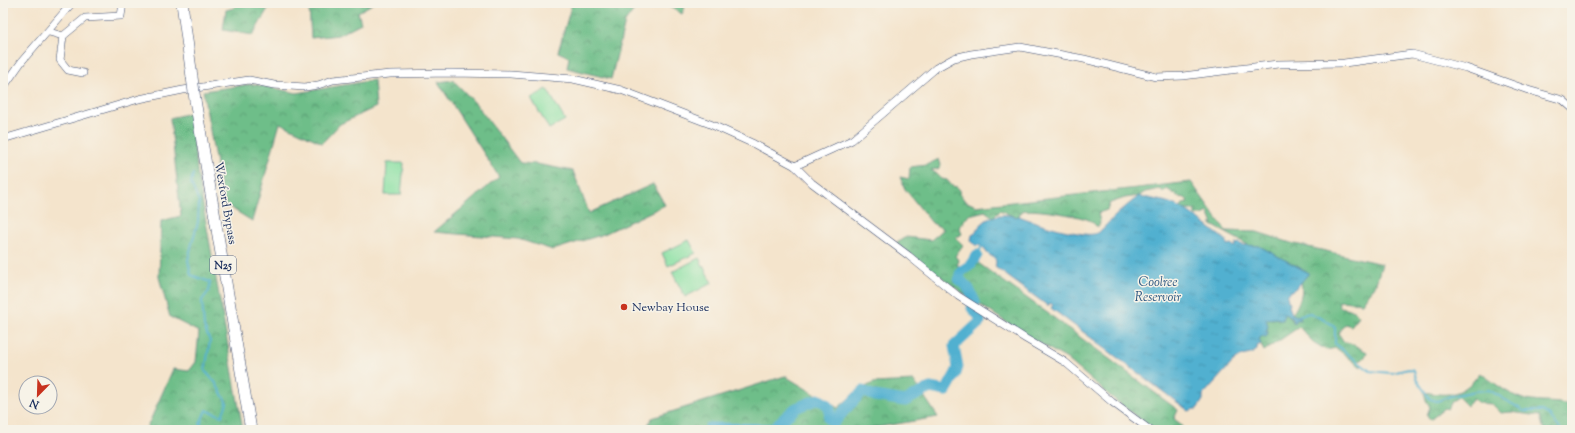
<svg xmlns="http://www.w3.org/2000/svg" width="1575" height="433" font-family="'Sorts Mill Goudy',serif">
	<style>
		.green { fill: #89e0a3; stroke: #528880 }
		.forest { fill: url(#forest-crowns); stroke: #447674 }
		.water { fill: url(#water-ripples); stroke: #367097 }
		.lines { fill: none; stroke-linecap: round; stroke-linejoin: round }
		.stream { stroke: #51b0d0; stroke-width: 2 }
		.river { stroke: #51b0d0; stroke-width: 11 }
		.minor-casing { stroke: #3c4a6e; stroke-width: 8 }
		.highway-casing { stroke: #3c4a6e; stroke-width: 12 }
		.minor { stroke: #fff; stroke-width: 7 }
		.highway { stroke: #fff; stroke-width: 11 }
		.highway-bridge-casing { stroke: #3c4a6e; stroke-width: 12; stroke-linecap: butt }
		.highway-bridge { stroke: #fff; stroke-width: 11 }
		.poi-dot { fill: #c8321e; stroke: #f7f3e8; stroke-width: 1.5 }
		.labels { text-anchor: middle; stroke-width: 3; stroke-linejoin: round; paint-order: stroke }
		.shield { fill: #f7f3e8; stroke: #5d6a87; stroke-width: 1 }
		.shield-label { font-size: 11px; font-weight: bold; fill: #1b2f5e }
		.street-label { font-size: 12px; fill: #1b2f5e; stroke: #f7f3e8 }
		.poi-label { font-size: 12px; fill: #1b2f5e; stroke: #f7f3e8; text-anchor: start }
		.water-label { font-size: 13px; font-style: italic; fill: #2b5680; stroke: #f7f3e8 }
	</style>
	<defs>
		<pattern id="forest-crowns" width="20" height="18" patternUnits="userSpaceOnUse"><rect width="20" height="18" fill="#6ebe89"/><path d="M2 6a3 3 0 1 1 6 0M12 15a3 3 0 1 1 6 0" fill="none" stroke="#5a9b73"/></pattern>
		<pattern id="water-ripples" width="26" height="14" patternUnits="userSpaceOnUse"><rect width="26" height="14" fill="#51b0d0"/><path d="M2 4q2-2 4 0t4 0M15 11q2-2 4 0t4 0" fill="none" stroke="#4290ac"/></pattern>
	</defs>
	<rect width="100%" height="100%" fill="#f7f3e8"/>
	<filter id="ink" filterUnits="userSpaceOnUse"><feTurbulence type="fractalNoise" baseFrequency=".025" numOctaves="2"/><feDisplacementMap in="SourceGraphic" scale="8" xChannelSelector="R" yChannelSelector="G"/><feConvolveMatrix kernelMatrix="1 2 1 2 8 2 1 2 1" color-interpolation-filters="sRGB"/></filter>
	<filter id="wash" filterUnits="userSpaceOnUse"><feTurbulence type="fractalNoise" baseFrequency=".012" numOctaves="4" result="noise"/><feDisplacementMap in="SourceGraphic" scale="16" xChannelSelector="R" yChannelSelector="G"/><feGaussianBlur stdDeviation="0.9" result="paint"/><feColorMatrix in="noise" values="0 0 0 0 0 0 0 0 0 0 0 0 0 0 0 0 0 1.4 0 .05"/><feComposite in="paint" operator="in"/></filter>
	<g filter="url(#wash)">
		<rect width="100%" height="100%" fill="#f4e4cc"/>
		<!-- green -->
		<g class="green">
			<polygon points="547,89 565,120 549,129 531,98"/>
			<polygon points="387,163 404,163 401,195 385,195"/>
			<polygon points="689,240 696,253 668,266 662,253"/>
			<polygon points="699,258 712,283 685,297 672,272"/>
		</g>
		<!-- forest -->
		<g class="forest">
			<polygon points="237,3 271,3 253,35 223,30 226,10 234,8"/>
			<polygon points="299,3 374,3 358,12 361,23 338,35 311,38 309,7"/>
			<polygon points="572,3 639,3 625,22 611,79 567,68 569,57 558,52"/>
			<polygon points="666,3 686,3 682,14"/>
			<polygon points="374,80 376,107 340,124 322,143 280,123 252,221 223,203 203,91 253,84 297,93"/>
			<polygon points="453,80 476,104 520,163 537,164 573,171 589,213 653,184 665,205 604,234 553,250 518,239 434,232 499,177 438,82"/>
			<polygon points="190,113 198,177 243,430 146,430 173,369 189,371 196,362 199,332 170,317 159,277 161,221 181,216 170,118"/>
			<path d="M939,159L941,165L938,169L931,170L937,174L941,179L947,180L952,186L957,187L960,190L959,193L965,201L976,206L1191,182L1226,231L1257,232L1291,243L1382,264L1376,283L1362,303L1342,301L1338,302L1340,307C1348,308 1353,309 1359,316L1351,326L1345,324L1338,333L1344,342L1350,343L1367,352C1365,357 1364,360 1358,361L1361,364V367L1336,348L1326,350L1313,342L1299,327L1264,351L1259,340L1262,335L1266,337L1268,333L1265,331L1268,326L1265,321L1266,319L1276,318L1283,320L1284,313L1291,318L1293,322L1295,323L1297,319L1300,320V318L1292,314C1299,305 1304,292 1301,281L1309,273L1259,246H1250L1210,224H1213L1208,212L1203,215H1195V210H1184L1181,207L1183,204L1188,201L1185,198L1179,197L1167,189L1164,192L1160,189L1145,192L1139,196L1125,198L1110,203L1107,210L1098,213L1100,222L1099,226H1096C1094,224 1092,221 1089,220C1077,215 1033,208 1021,211L1019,216L1015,217L1000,210L993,217L985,211L969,215L959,227L962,234L956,238L963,245L955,256L959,261L957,265L963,268L970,265L974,260L1053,317L1178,410L1174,419L1182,425L1183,430H1154L1114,399L1067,359L1027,336L961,292L896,243L906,237L931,240L944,229L932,223L905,189L900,177L909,179L910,167L926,165Z"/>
			<path d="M1480,373C1495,383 1513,399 1532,401C1546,403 1559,401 1572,406V430H1544L1540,416L1511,412L1501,413L1492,404L1479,403L1473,399L1467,406L1458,397L1452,401L1448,409L1445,408L1430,420L1427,415L1430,407L1426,400L1424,392C1451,397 1463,395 1480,373Z"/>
			<polygon points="785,376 838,408 856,392 873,383 914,381 938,417 861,430 645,430 652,418"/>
		</g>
		<!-- water -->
		<path class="water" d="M1139,196L1143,198C1149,197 1152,199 1158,200C1188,205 1203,225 1226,240L1227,245L1231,244L1235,247L1236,244L1239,243L1242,245L1259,246L1309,273L1298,286L1287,295L1288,301L1290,302L1289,306L1292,314L1297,316L1300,315V320L1297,319L1295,322H1293V319L1284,313L1283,320L1276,318L1266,319L1268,326L1266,331L1268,332L1266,337L1262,336L1259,339L1261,344L1257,346V350L1251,354L1241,356L1232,363L1203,395V400L1197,409H1194L1189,411L1051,308L1053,305L1050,303L1048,306L995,267C998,257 993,258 988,254C986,252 984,248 982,246L975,245L971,240L972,235L974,234C981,222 991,214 1006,215C1011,215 1014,218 1019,216C1033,222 1081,237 1094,234C1102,232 1107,223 1113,218C1121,210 1130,203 1139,196Z"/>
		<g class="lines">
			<!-- stream -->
			<g class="stream">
				<polyline points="193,174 191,183 199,202 198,222 193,239 188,260 191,275 210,282 209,291 202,300 204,327 210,341 205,371 215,382 227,403 222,416 206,410 200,424 211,430"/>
				<polyline points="977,255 982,246"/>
				<polyline points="1300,315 1310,313 1330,323 1335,328 1335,344 1370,371 1391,373 1409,369 1414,370 1416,379 1430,399 1437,401 1451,396 1476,391 1489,390 1524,411 1542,411 1550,416 1561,430"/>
			</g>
			<!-- river -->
			<g class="river">
				<path d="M975,302L969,289L959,279C961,266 965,271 971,264C973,261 975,258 977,255"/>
				<polyline points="710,430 710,428 772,429 796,408 818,399 825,403 830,409 829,419 834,423 843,412 863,391 875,396 905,401 930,388 946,391 956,373 958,367 954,346 980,322 980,317 972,308"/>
			</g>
		</g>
	</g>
	<g filter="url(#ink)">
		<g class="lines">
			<!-- minor casing -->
			<g class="minor-casing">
				<g id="minor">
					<polyline points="49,32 63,36 85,18 121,16 123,3"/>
					<polyline points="63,36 60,60 68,70 83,73"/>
					<polyline points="3,88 22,61 72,3"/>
					<polyline points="3,139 139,99 183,90 249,80 274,85 305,87 318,85 333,80 390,74 451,73 511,74 573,79 621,90 710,124 754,144 795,166 812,183 909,256 958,296 1026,339 1065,362 1112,402 1150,430"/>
					<polyline points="795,166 852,140 936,68 954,58 971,54 1020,47 1084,59 1156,77 1183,76 1278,64 1344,63 1412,54 1466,68 1528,90 1563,100 1572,108"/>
				</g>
			</g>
			<!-- highway casing -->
			<g class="highway-casing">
				<g id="highway">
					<polyline points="182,3 192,77"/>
					<polyline points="195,100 251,430"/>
				</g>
			</g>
			<!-- minor -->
			<use href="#minor" class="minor"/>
			<!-- highway -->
			<use href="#highway" class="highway"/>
			<!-- highway-bridge casing -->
			<g class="highway-bridge-casing">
				<polyline id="highway-bridge" points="192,77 195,100"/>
			</g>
			<!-- highway-bridge -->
			<use href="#highway-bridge" class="highway-bridge"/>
		</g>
	</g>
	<!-- markers -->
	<circle class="poi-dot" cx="624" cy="307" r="4"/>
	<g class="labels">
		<!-- shield labels -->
		<rect class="shield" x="210" y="256" width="26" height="18" rx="3"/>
		<g class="shield-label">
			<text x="223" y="269">N25</text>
		</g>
		<!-- street labels -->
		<g class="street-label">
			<text transform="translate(226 203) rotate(80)" y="4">Wexford Bypass</text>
		</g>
		<!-- poi labels -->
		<g class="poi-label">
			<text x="632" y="311">Newbay House</text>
		</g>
		<!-- water labels -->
		<g class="water-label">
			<text x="1158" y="286">Coolree<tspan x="1158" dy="15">Reservoir</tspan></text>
		</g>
	</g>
	<!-- margin -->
	<rect width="1575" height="433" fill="none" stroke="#f7f3e8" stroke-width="16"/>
	<!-- north arrow -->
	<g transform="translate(38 395) rotate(203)"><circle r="19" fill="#f7f3e8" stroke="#9fa5b1"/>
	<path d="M0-3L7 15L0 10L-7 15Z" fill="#c8321e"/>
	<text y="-6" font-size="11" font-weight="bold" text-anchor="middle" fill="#1b2f5e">N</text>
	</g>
</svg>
